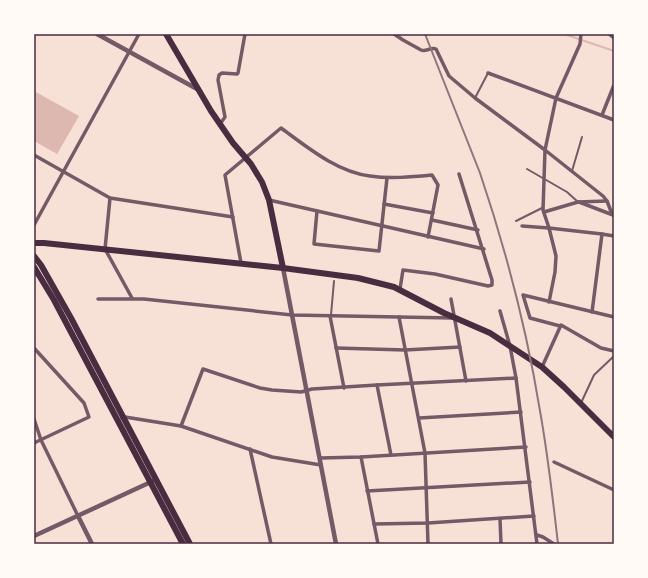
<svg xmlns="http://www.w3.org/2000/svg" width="648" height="578" font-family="'Space Grotesk',sans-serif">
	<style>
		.water { fill: #dcb8b0 }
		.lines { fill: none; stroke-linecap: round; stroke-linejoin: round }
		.stream { stroke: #dcb8b0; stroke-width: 2 }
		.service { stroke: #755966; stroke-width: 2 }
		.minor { stroke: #755966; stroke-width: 3.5 }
		.tertiary { stroke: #755966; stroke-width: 4.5 }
		.primary { stroke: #4a2c40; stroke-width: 6 }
		.rail { stroke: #8f747c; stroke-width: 2 }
		.neatline { fill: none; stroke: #4a2c40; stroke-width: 1.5 }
	</style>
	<rect width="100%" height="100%" fill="#f7e1d7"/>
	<!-- water -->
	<polygon class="water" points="34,91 79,116 57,154 34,141"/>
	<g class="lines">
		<!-- stream -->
		<polyline class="stream" points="564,34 614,51"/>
		<!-- service -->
		<g class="service">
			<polyline points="475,98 488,73"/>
			<polyline points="527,169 567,192 578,202"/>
			<polyline points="572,171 582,137"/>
			<polyline points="516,221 542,208"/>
			<polyline points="331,315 334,281"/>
			<polyline points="581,403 594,375 614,356"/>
		</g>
		<!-- minor -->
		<g class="minor">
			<path d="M394,34L403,40L421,50C426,52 431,47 436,49L449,76L475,98L545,150L603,196L607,201L612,214"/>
			<polyline points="609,34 614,38"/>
			<polyline points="488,73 614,120"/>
			<polyline points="602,115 614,85"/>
			<polyline points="220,124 225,117 218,80 219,75 222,73 237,74 238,73 245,34"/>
			<polyline points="34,155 110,198 233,217"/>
			<polyline points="110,198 105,249 132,298"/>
			<polyline points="269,200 484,249"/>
			<polyline points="579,202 613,215"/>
			<polyline points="384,204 433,213"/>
			<polyline points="317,211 314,244 379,251 387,178"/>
			<polyline points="544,212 578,202 607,201"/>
			<polyline points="432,220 478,230"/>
			<polyline points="34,225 139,34"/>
			<polyline points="522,226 549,228 602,234"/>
			<path d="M241,263L225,175L281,128C307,147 337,172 370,176C390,179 411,177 432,175L438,185L428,237"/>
			<polyline points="400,289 403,270 435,274 488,286 492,285 492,280 459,174"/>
			<polyline points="98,299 144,299 292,315 452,318"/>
			<polyline points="451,299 466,381"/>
			<polyline points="549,302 555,272 556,256 549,228 543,210 545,150 556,98 580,44 581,34"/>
			<polyline points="500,311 510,346 516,378 537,544"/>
			<polyline points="592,312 602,234 614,236"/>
			<polyline points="330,316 344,388"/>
			<polyline points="399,317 425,453 428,544"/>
			<polyline points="560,326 530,318 523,295 614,317"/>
			<polyline points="34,348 84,403 89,417 34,443"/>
			<polyline points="336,348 405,350 460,347"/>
			<polyline points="542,367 561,325 601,348 614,351"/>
			<polyline points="122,418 125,417 181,426 272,457 321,465"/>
			<polyline points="419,418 521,412"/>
			<polyline points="34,419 41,440 78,516"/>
			<polyline points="181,426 203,369 260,388 272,390 301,392 312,389 377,385"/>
			<polyline points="250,449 271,544"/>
			<polyline points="391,455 377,385 516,378"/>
			<polyline points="361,457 378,544"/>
			<polyline points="320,458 361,457 526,447"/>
			<polyline points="554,462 614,490"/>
			<polyline points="367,491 530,482"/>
			<polyline points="500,519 501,544"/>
			<polyline points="374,524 428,523 534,516"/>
			<polyline points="537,535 543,537 554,544"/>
		</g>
		<!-- tertiary -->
		<g class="tertiary">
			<polyline points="97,34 197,89"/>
			<polyline points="283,268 336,544"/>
			<polyline points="78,516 92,544"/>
			<polyline points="34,536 153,481"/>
		</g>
		<!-- primary -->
		<g class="primary">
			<polyline points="166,34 211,111 233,143 251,164 262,182 269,200 283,268"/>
			<polyline points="34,243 44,243 283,268 358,278 394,287 444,313 490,333 542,367 564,387 614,437"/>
			<polyline points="34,256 41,265 71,318 190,544"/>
			<polyline points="34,267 54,300 183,544"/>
		</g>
		<!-- rail -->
		<path class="rail" d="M425,34L480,173C506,250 527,331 540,411C548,455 553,500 558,544"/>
	</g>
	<!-- border -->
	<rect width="648" height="578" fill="none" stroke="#fffaf5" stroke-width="70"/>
	<rect x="35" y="35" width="578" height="508" class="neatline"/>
</svg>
